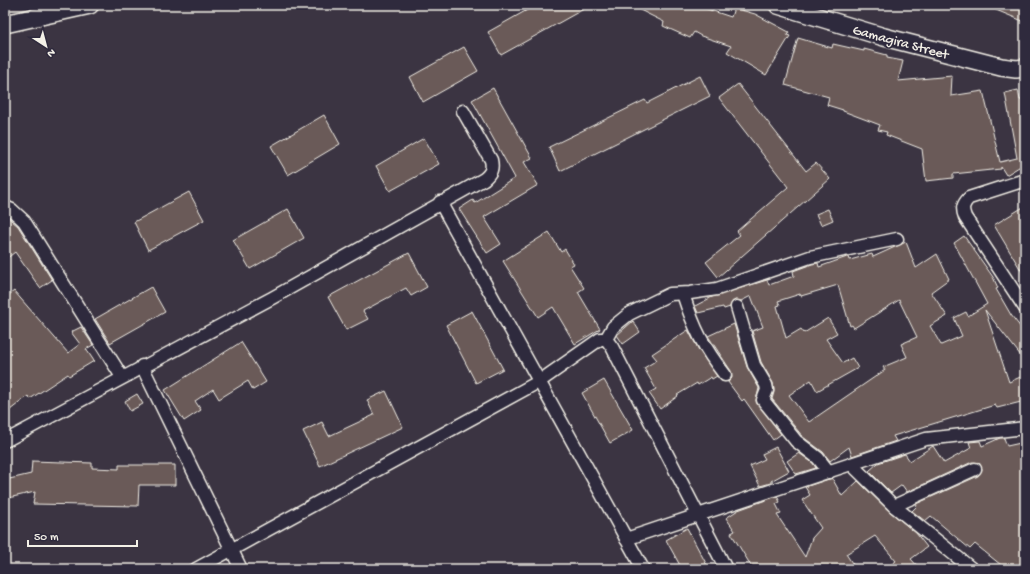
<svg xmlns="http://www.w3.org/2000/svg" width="1030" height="574" font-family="'Gochi Hand',sans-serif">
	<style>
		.building { fill: #6b5a58; stroke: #f4f1e8; fill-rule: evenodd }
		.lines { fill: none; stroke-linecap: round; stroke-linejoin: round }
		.street-casing { stroke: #f4f1e8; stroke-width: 15 }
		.secondary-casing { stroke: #f4f1e8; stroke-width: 20 }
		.street { stroke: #2f2a3d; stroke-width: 12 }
		.secondary { stroke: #2f2a3d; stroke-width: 17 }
		.labels { text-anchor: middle; stroke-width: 3; stroke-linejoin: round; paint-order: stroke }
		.street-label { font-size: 14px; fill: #f4f1e8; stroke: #2f2a3d }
	</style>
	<rect width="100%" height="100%" fill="#3b3442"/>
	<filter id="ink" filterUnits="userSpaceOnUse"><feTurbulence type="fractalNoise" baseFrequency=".025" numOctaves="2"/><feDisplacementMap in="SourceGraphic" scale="8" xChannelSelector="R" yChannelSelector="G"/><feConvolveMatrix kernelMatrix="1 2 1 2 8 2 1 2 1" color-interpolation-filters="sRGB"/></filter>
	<g filter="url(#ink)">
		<!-- building -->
		<g class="building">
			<polygon points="536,5 591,5 501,55 488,32"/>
			<polygon points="630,5 705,5 704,8 731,17 734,8 755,14 789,32 787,35 790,36 766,75 727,52 731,46 701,36 694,32 690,38 663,26 664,22"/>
			<polygon points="984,5 1017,5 1025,8 1025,22"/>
			<polygon points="798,38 832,48 833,44 864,51 864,49 887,55 887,58 903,61 898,81 952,76 951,96 983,91 1000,162 1017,158 1005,93 1018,90 1020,100 1025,100 1025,167 1019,167 1006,175 1001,167 1001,169 953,174 953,178 926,181 922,149 886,135 887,132 878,130 880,125 843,111 843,110 827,105 829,97 785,85"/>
			<polygon points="464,47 478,71 423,102 410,77"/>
			<polygon points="700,76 710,96 560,171 549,147 645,100 647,103"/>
			<polygon points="738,84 806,171 816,163 830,179 718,277 706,262 740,235 737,231 788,187 719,98"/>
			<polygon points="493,88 532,158 524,162 538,185 484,217 501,244 487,253 459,209 473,200 475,203 515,178 472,100"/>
			<polygon points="324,115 340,144 288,175 271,146"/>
			<polygon points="424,138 439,164 390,191 376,166"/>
			<polygon points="189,192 204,220 148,250 134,222"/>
			<polygon points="1025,206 1025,277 994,225"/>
			<polygon points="288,209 304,238 250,269 233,240"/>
			<polygon points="828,209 833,220 821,225 816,214"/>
			<polygon points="5,215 18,226 52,280 40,288 15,252 5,260"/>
			<polygon points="549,232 561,252 565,249 574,264 570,266 584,288 578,292 600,329 575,344 553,307 538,317 503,261"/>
			<path d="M964,236L993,277L998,288L996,289L1011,315L1025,333V361L985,310L1009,382L1025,375V401L997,408L995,405L893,436L896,441L852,456L849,447L830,461L823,452L803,437L772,399L774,392L773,383L761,362L752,331L763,327L751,296L741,301L735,300L730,307L724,309L723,307L698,313L695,306L712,297L767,280L769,285L794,276L793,271L812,264L818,263L819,267L847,257H849L850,260L872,254L873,257L906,242L916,268L937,254L949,279L931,292L947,316L930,326L941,345L962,336L954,318L966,312L968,316L987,304L954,243ZM838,285L850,326L852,325L854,328L899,300L917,337L901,344L907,357L883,367L885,370L809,422L789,395L811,380L817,391L858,368L852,358L843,363L826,339L837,333L828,318L804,333L801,329L786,338L777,306L780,305L778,301L800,294L801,296Z"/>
			<polygon points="409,253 427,287 411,296 406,288 363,311 368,319 346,330 328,297"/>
			<polygon points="151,287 165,312 110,343 95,319"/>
			<polygon points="14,291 68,353 80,344 71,332 81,327 93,345 86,349 94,361 69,376 68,374 30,399 28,396 5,414 5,298"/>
			<polygon points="472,311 503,369 476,383 446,325"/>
			<polygon points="633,321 640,332 623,344 617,335"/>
			<polygon points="734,324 747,367 759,388 756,401 781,434 773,440 744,399 742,401 728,382 732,378 731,371 708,336"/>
			<polygon points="688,330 699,350 717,376 712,379 711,377 698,385 697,383 677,395 678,396 660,409 649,393 656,389 644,368 657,360 652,354"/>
			<polygon points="241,342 266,382 253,390 248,381 219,399 213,389 195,401 201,410 184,421 165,390"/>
			<polygon points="604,380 633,430 610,443 582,393"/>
			<polygon points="386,391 403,427 320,466 303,431 322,422 329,436 374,415 367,400"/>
			<polygon points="137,394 143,404 130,411 125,401"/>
			<polygon points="1000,438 1004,438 1007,446 1025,442 1025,569 1006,569 975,544 970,549 931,516 925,521 912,511 917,506 916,504 978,476 982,469 979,463 972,462 907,492 902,485 891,493 869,471 878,463 905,454 910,461 933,446 944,463 971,448 969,442 980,441 982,446"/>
			<polygon points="776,447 789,471 771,481 771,483 760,486 750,466 765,459 762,454"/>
			<polygon points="799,453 813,463 816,468 796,474 787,461"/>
			<polygon points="32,461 92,463 92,468 119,469 119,465 175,465 175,485 139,485 138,506 33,504 35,492 8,498 5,480 31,474"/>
			<polygon points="832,478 842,496 858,481 889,511 916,533 927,547 911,559 920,569 885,569 896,561 875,536 846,554 856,569 753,569 731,533 735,531 726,518 738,510 777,496 780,502 776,504 781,514 777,515 805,557 812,538 821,528 802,500 810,495 805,487"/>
			<polygon points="687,528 709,569 682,569 666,540"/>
		</g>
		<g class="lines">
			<!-- street casing -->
			<g class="street-casing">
				<g id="street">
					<path d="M1025,180L969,198C962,205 962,209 965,217L1025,308"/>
					<polyline points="440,202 643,569"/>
					<polyline points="5,207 12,210 24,221 122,377"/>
					<path d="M683,294C694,328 703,347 725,375"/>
					<polyline points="737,307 754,365 766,385 767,390 763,400 796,441 818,458 829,472"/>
					<polyline points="606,339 613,327 629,314 670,294 690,293 717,289 810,257 897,239"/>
					<polyline points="142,366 241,569"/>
					<path d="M5,441L272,298L484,179C491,173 493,169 491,160L463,111"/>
					<polyline points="852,465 894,506 972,569"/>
					<polyline points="894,506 975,469"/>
					<polyline points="626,539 926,439 1025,428"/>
					<polyline points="196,569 540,381 600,339 606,339 612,347 726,569"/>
				</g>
			</g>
			<!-- secondary casing -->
			<g class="secondary-casing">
				<g id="secondary">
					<polyline points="778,5 884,37 1001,67 1016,69 1025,68"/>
					<polyline points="5,24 90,5"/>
				</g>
			</g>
			<!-- street -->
			<use href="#street" class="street"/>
			<!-- secondary -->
			<use href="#secondary" class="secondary"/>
		</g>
	</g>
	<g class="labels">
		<!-- street labels -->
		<g class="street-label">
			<text transform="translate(901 41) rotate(15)" y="5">Gamagira Street</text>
		</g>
	</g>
	<!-- margin -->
	<rect width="1030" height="574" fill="none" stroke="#2f2a3d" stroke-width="20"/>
	<rect x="10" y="10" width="1010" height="554" fill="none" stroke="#f4f1e8" stroke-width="1.5" filter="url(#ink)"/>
	<!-- north arrow -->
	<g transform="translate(46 46) rotate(144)" stroke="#2f2a3d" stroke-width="3" paint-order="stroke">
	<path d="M0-3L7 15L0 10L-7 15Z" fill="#f4f1e8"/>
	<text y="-6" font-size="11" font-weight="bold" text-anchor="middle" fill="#f4f1e8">N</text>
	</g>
	<!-- scale -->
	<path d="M28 540v6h109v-6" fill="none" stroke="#f4f1e8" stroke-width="2"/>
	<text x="34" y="540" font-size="12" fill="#f4f1e8" stroke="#2f2a3d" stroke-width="3" paint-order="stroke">50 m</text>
</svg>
